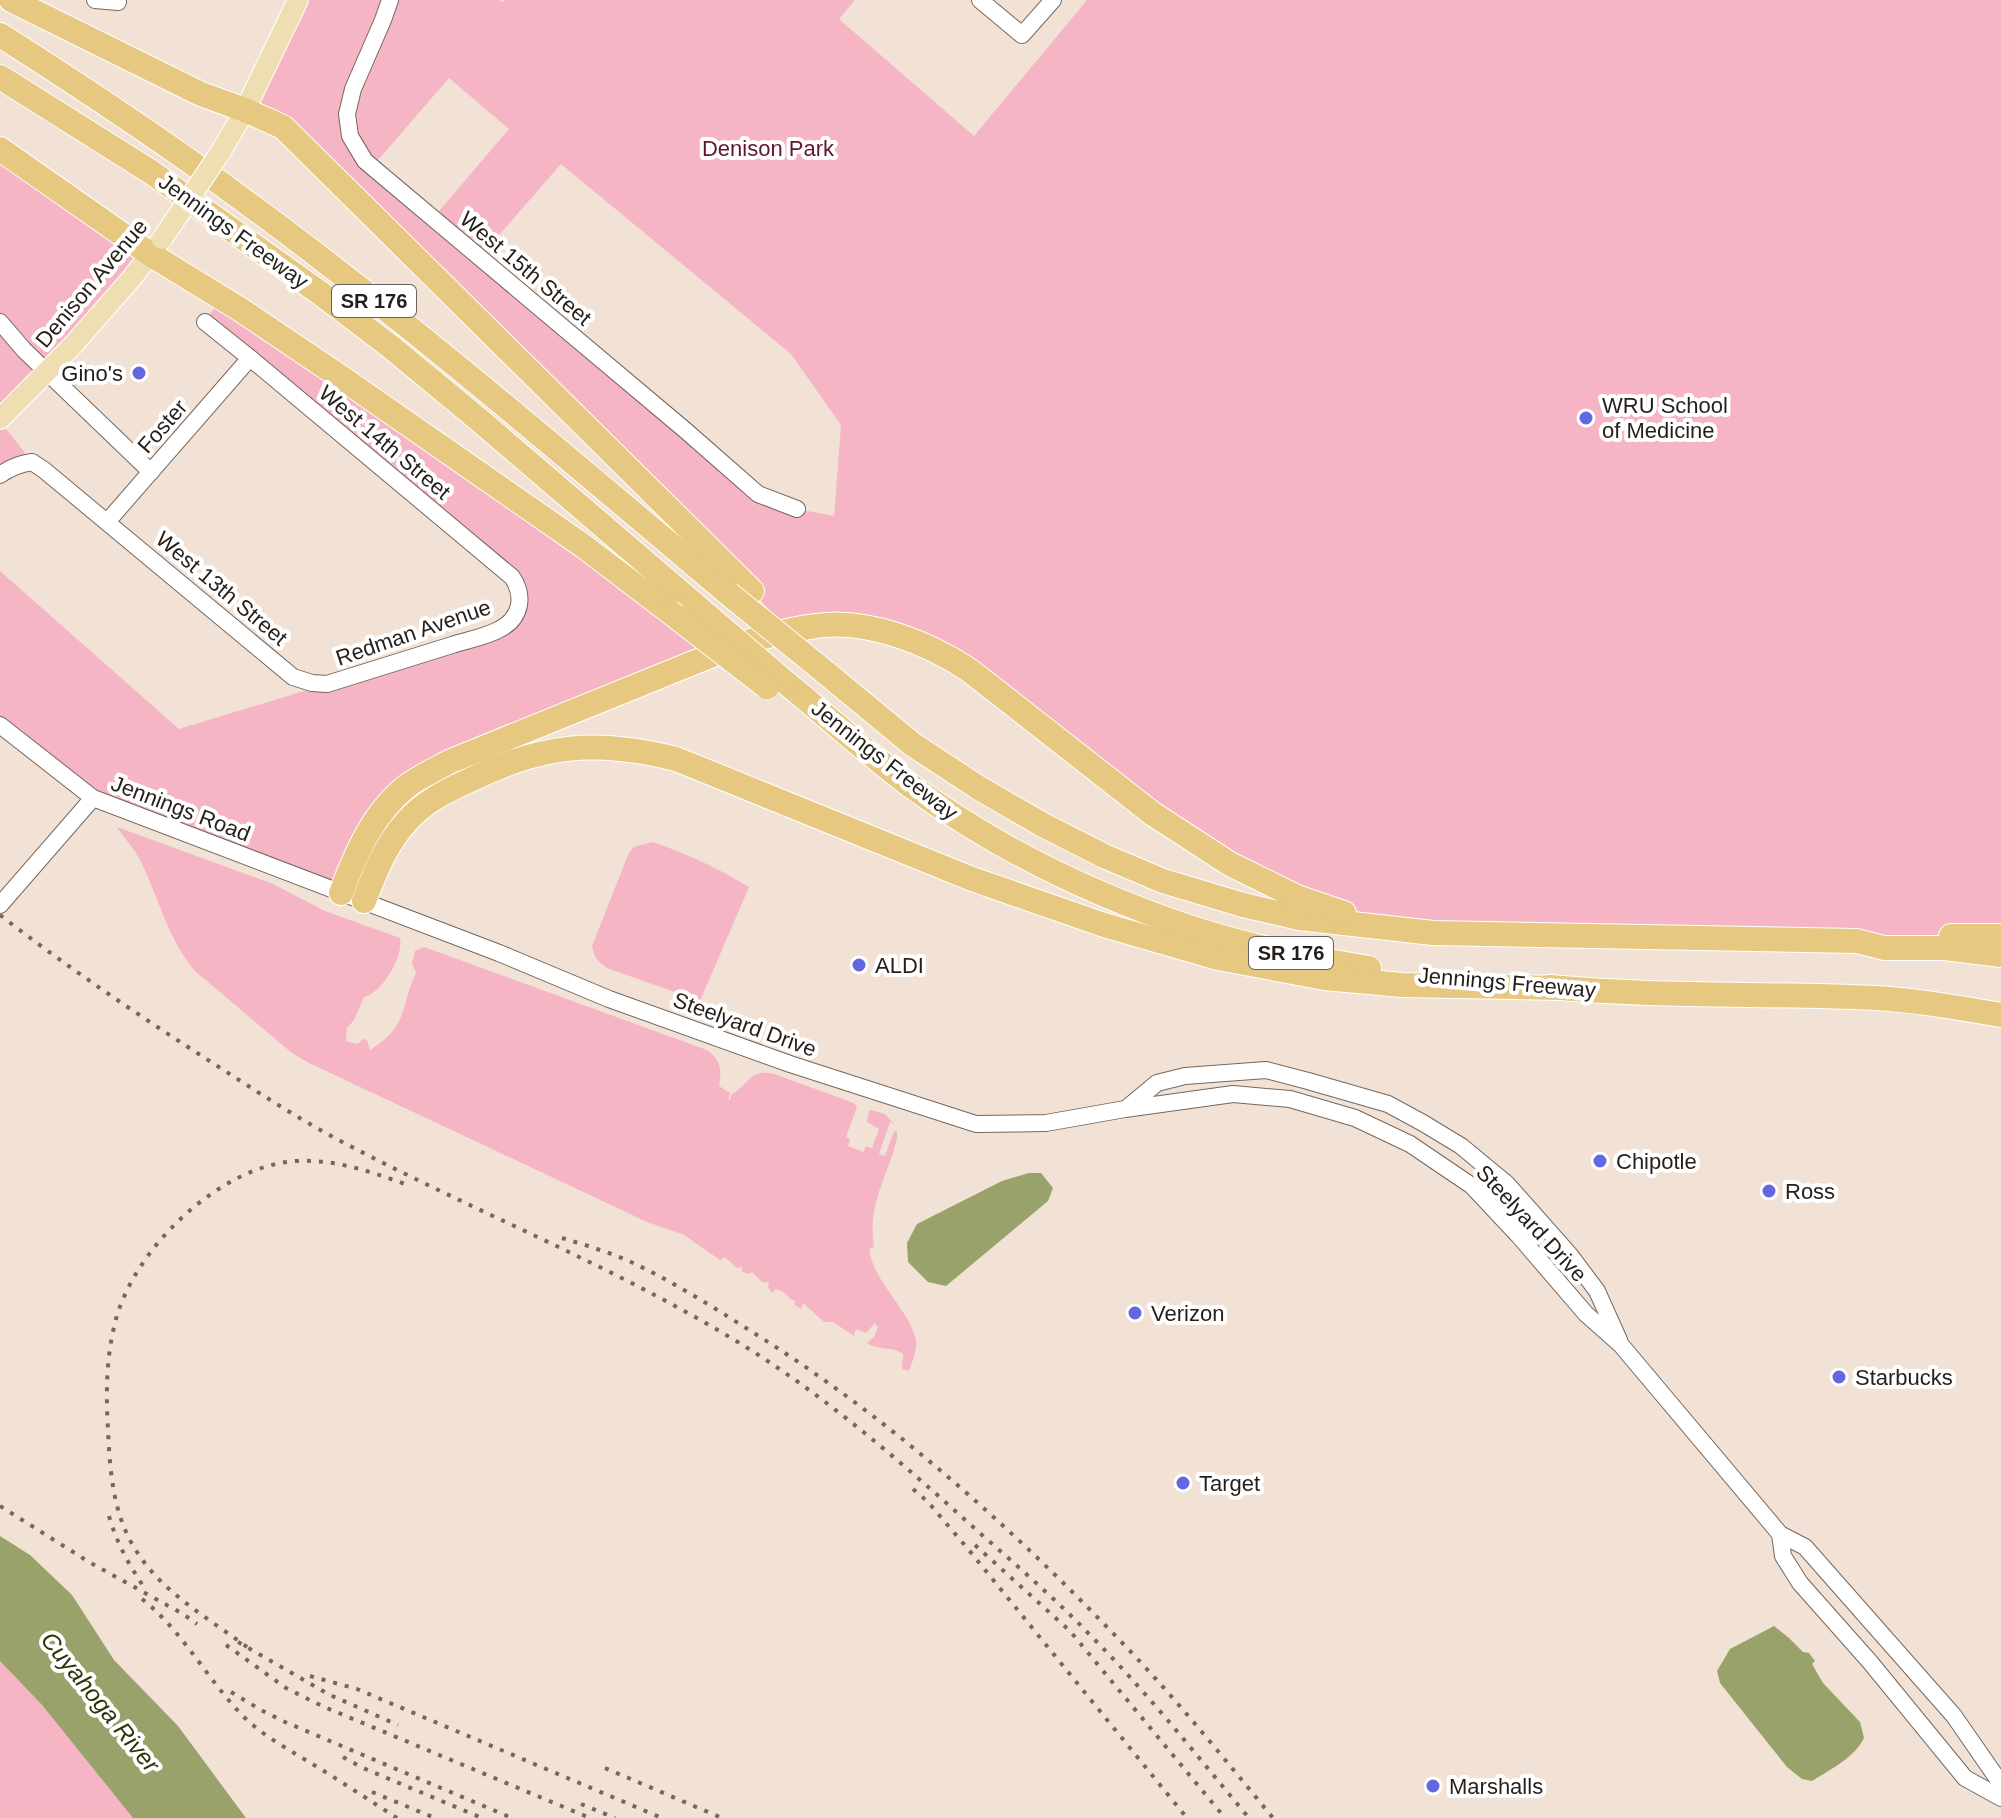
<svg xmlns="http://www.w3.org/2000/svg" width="2001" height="1818" font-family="Arial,sans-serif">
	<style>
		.green { fill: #f5b5c5; fill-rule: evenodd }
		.water { fill: #99a26a }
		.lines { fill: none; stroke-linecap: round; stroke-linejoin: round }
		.minor-casing { stroke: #75675d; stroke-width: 18 }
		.major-casing { stroke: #fff; stroke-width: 22 }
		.highway-casing { stroke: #fff; stroke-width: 26 }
		.minor { stroke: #fff; stroke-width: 16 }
		.major { stroke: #f0deb3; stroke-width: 20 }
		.highway { stroke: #e6c881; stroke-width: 24 }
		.rail { stroke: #726861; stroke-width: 4; stroke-dasharray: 4 8; stroke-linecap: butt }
		.major-bridge-casing { stroke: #fff; stroke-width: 22; stroke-linecap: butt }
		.highway-bridge-casing { stroke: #fff; stroke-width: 26; stroke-linecap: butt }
		.major-bridge { stroke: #f0deb3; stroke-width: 20 }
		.highway-bridge { stroke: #e6c881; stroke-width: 24 }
		.poi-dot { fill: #6367e0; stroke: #fff; stroke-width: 3 }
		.labels { text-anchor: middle; stroke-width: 8; stroke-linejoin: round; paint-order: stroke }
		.shield { fill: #fff; stroke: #66625f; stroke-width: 2 }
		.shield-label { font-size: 20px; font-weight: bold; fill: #251f1b }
		.park-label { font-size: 22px; fill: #601631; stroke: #fff }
		.street-label { font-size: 22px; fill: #251f1b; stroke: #fff }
		.poi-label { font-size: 22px; fill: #251f1b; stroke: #fff; text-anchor: start }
		.water-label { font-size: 24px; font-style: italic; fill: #2f3406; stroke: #fff }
	</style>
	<rect width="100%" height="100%" fill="#f2e2d6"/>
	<!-- green -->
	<g class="green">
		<path d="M298,0H499L503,2L505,0H855L839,19L974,136L1087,0H2001V924L1952,936L1857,941L1387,928L1297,897L915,641L783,625L752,591L283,127L245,110ZM449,78L509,129L433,218L372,167ZM561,164L791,354L841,425L834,516L797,509L758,494L480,257Z"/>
		<polygon points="0,149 150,254 0,419"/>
		<polygon points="221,298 720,652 406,787 341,893 93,798 0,725 0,571 179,729 327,684 511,620 519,587 205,322"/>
		<polygon points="0,421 32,462 0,475"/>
		<path d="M117,827L273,884L325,911L400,938C404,956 382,993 364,997L354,1020L347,1028L346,1041L358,1044L363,1039L367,1040L370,1050C409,1026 399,1009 416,973L412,963L415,951L424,947L707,1050C721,1060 722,1070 719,1086L730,1093L728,1099L730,1100L732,1094C750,1084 749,1068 774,1074L854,1103L857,1107L846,1137L850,1139L848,1146L863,1152L866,1146L872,1148L879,1129L867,1122L869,1111L871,1110L885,1114L894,1124L890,1122L879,1154L885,1156L894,1131L897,1132V1138C888,1178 867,1202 874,1247L869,1249C873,1278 900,1302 912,1328C913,1330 916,1338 916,1340C917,1350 912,1363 909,1371L902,1369L903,1354C892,1346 879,1351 867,1343L874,1337L878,1327L875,1323L866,1333L856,1329L854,1336L833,1322H824L803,1303L801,1309L795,1305V1301L790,1299L785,1293L776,1289L772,1293L768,1287L769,1282H762L752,1272L749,1274L742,1272V1267L737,1268L725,1257L720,1260L684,1235L647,1222L309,1063L292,1053L195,971C166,936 159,897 139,858C133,847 124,838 117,827Z"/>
		<path d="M653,842C690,855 715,867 749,887L700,1001L607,968C598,962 594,957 592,946L628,855L633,847Z"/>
		<polygon points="0,1661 42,1705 133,1818 0,1818"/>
	</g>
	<!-- water -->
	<g class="water">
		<polygon points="1029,1173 1041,1173 1053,1188 1048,1201 946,1286 928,1282 908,1262 907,1243 917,1224 1002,1181"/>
		<polygon points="0,1536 30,1555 72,1595 114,1660 178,1726 246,1818 133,1818 42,1705 0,1661"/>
		<path d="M1774,1626L1789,1638L1803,1652L1809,1653L1815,1661L1812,1664L1823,1683L1860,1722L1864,1738C1854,1758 1831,1769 1812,1781L1802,1779L1787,1767L1720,1683L1717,1671L1730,1649Z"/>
	</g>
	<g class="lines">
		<!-- minor casing -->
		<g class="minor-casing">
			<g id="minor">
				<polyline points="95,0 118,2"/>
				<polyline points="390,0 383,20 353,89 347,114 350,136 365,161 685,430 758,494 797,509"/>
				<polyline points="980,0 1022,35 1053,0"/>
				<polyline points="0,322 24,350 151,472"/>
				<path d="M0,475C10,467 20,464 32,462L44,470L293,677L312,683L327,684C368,671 410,658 452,645C467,640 486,637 500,629C521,618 525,596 512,577L250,358L205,322"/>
				<polyline points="107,522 250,358"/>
				<polyline points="0,725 93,798 499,953 609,999 790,1064 976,1124 1046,1123 1125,1109 1233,1094 1290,1099 1355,1118 1410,1144 1472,1186 1518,1235 1586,1314 1621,1345 1780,1534 1805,1547 1954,1716 1999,1781 2001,1787"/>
				<polyline points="0,905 93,798"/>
				<polyline points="1127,1108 1157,1083 1185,1076 1266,1070 1308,1081 1388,1104 1423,1123 1461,1146 1507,1184 1570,1255 1597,1291 1619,1340"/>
				<polyline points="1780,1534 1783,1556 1800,1583 1870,1662 1965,1778 2001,1798"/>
			</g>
		</g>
		<!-- major casing -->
		<g class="major-casing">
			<g id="major">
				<polyline points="220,153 245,110 298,0"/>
				<polyline points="0,419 73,345 131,279 158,244"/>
			</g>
		</g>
		<!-- highway casing -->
		<g class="highway-casing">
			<g id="highway">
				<polyline points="11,0 201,94 245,110 283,127 752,591"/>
				<path d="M0,35C85,89 169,145 250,205C416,327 572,462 729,594"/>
				<polyline points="0,77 151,172 320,293 391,347 478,419 694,604"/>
				<polyline points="0,149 150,254 241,310 339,376 582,545 670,612"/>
				<polyline points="825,672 912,744 979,788 1043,825 1104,856 1163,881 1243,905 1299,918 1433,933 1857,941 1884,948 1945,948 2001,955"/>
				<path d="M785,682C827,716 868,754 911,786C996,848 1093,895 1192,928C1249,947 1310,958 1369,968"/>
				<path d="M341,893C356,853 373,813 407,786C421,776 436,769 451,761L720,652C751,640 783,630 816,626C867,618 928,643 969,670L1153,814L1230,864L1297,897L1344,913"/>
				<path d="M364,901C375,872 386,844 407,821C424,802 446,791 468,781C542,744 596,739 676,759L972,879L1104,925L1218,958L1325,978L1402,985L1562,988"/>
				<polyline points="1951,936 2001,936"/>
				<path d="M1549,987C1657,997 1766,993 1874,998C1917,1000 1959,1008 2001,1015"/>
			</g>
		</g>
		<!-- minor -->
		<use href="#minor" class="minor"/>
		<!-- major -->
		<use href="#major" class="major"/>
		<!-- highway -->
		<use href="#highway" class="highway"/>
		<!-- rail -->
		<g class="rail">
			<path d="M0,915C66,966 135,1013 205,1058C253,1089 301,1121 352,1147C484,1216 623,1270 749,1349C822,1395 888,1451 952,1508C998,1550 1047,1590 1090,1635C1147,1692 1197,1756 1249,1818"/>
			<path d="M562,1238C585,1245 609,1252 631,1262C674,1282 716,1309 757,1335C895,1422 1019,1534 1131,1652C1181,1705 1227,1762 1273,1818"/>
			<polyline points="913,1489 928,1502 968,1549 1187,1818"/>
			<polyline points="0,1506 89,1562 183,1614 197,1624"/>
			<path d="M109,1516C117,1544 130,1567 146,1590"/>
			<polyline points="975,1545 1070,1631 1225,1818"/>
			<path d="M142,1599C185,1633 208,1682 247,1720C267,1738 291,1751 314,1765C342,1782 369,1800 397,1818"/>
			<polyline points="238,1642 330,1695 398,1725"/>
			<polyline points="226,1645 286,1688 322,1706 590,1818"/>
			<path d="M247,1647C208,1618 163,1593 137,1552C113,1516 110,1472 108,1430C106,1396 106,1361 114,1327C130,1252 218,1166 296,1161C337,1159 371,1172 408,1185"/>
			<polyline points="310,1676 357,1689 662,1818"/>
			<polyline points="231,1692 261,1710 285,1722 512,1818"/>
			<polyline points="343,1757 363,1768 482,1818"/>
			<polyline points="605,1768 722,1818"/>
			<polyline points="372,1792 435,1818"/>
			<polyline points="581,1804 615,1818"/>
		</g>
		<!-- major-bridge casing -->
		<g class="major-bridge-casing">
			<polyline id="major-bridge" points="162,239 220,153"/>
		</g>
		<!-- highway-bridge casing -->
		<g class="highway-bridge-casing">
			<g id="highway-bridge">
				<polyline points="729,594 825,672"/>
				<polyline points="694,604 785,682"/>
				<polyline points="670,612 767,687"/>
			</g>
		</g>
		<!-- major-bridge -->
		<use href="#major-bridge" class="major-bridge"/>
		<!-- highway-bridge -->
		<use href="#highway-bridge" class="highway-bridge"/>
	</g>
	<!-- markers -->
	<g class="poi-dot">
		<circle cx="139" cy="373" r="8"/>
		<circle cx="1586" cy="418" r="8"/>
		<circle cx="859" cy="965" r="8"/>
		<circle cx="1600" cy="1161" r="8"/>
		<circle cx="1769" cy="1191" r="8"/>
		<circle cx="1135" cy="1313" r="8"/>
		<circle cx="1839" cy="1377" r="8"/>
		<circle cx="1183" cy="1483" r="8"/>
		<circle cx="1433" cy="1786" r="8"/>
	</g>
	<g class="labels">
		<!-- shield labels -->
		<g class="shield">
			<rect x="332" y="285" width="84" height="32" rx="6"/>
			<rect x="1249" y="937" width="84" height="32" rx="6"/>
		</g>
		<g class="shield-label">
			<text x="374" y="308">SR 176</text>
			<text x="1291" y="960">SR 176</text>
		</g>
		<!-- park labels -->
		<g class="park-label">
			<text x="768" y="156">Denison Park</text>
		</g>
		<!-- street labels -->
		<g class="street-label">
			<text transform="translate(234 231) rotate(36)" y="8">Jennings Freeway</text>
			<text transform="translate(526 268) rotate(40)" y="8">West 15th Street</text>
			<text transform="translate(91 283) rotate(-50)" y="8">Denison Avenue</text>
			<text transform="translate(162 426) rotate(-49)" y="8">Foster</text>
			<text transform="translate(385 442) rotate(40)" y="8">West 14th Street</text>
			<text transform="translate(222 588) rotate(40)" y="8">West 13th Street</text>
			<text transform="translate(413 632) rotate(-19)" y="8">Redman Avenue</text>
			<text transform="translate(885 760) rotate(38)" y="8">Jennings Freeway</text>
			<text transform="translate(181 808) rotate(21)" y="8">Jennings Road</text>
			<text transform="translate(1507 982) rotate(5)" y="8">Jennings Freeway</text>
			<text transform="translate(745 1024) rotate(20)" y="8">Steelyard Drive</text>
			<text transform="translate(1532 1223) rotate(47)" y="8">Steelyard Drive</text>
		</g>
		<!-- poi labels -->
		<g class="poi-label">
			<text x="123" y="381" text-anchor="end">Gino's</text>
			<text x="1602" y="413">WRU School<tspan x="1602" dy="25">of Medicine</tspan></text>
			<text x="875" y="973">ALDI</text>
			<text x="1616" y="1169">Chipotle</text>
			<text x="1785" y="1199">Ross</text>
			<text x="1151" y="1321">Verizon</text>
			<text x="1855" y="1385">Starbucks</text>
			<text x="1199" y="1491">Target</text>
			<text x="1449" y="1794">Marshalls</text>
		</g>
		<!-- water labels -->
		<g class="water-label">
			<text transform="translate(100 1702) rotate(51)" y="8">Cuyahoga River</text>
		</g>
	</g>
</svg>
